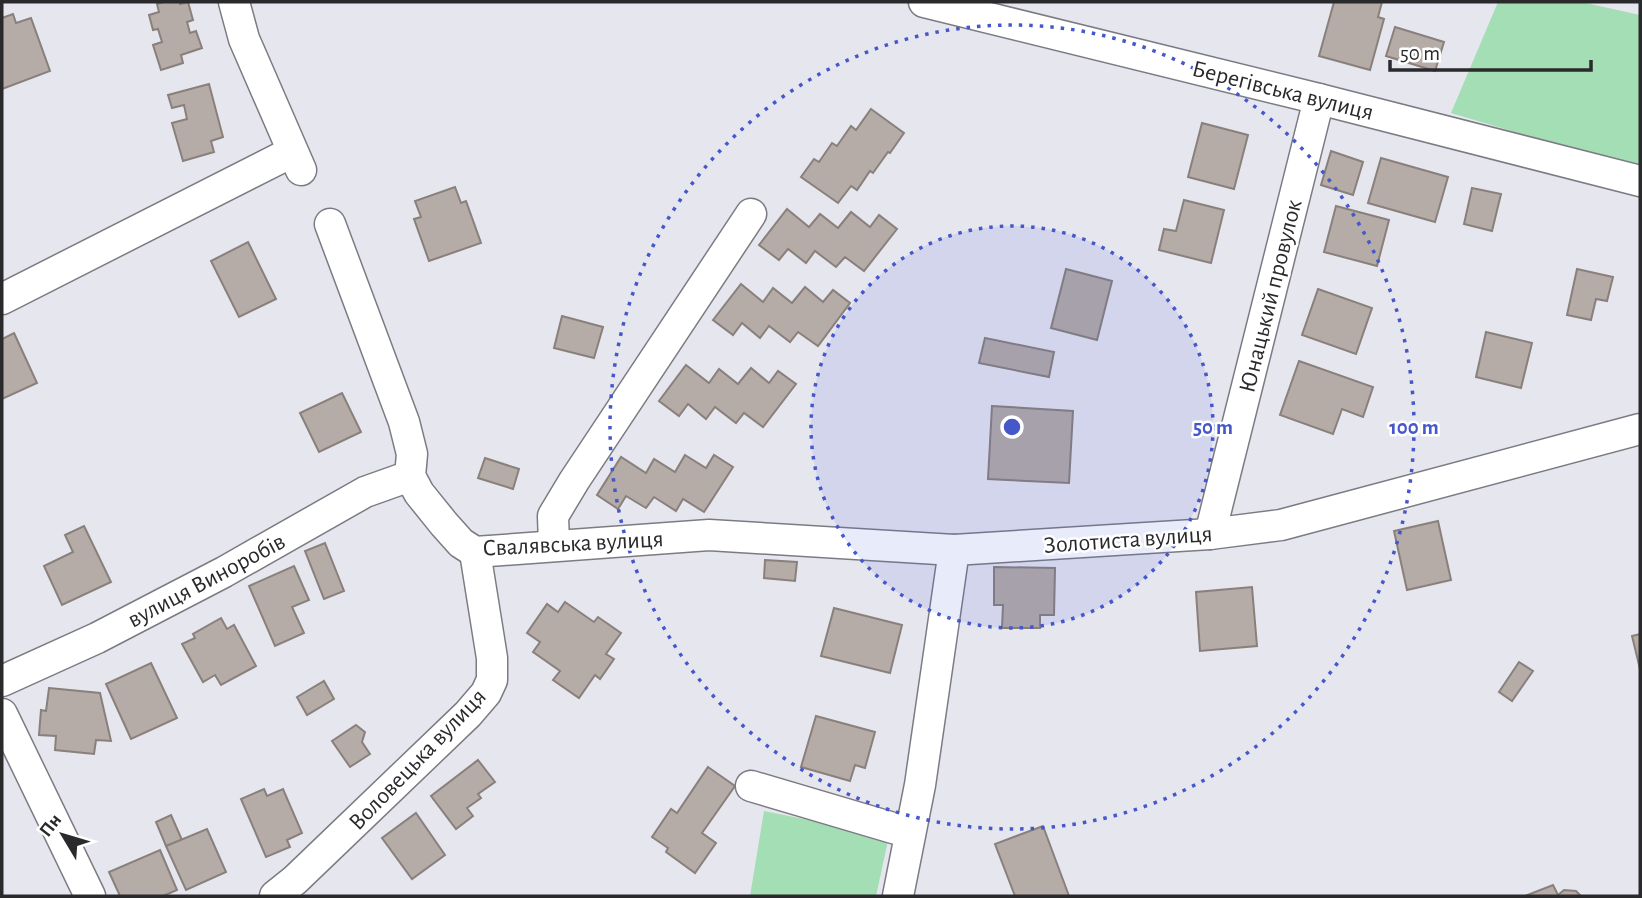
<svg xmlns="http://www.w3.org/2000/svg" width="1642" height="898" font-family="'Alegreya Sans',sans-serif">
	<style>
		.green { fill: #a4deb4 }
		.building { fill: #b5aba7; stroke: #89807c; stroke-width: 2 }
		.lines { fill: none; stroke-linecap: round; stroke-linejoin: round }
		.minor-casing { stroke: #7c7b83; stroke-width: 33 }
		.minor { stroke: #fff; stroke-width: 30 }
		.ring { fill: none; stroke: #4557cb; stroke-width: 3.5; stroke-dasharray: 3.5 7 }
		.labels { text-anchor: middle; stroke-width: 5; stroke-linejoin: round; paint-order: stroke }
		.street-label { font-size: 24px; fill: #2a2a2d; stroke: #fff }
		.centre { fill: #4557cb; stroke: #fff; stroke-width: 3.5 }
		.ring-label { font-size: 21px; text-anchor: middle; font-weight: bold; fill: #4557cb; stroke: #fff; stroke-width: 5; stroke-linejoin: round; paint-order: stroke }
	</style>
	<rect width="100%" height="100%" fill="#e6e6ef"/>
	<!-- green -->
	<g class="green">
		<polygon points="1498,2 1581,2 1640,15 1640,169 1451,113"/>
		<polygon points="764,811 889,836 876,896 750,896"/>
	</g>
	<!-- building -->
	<g class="building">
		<polygon points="164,2 179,2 180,4 188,2 193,20 187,22 190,33 196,31 202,48 181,55 183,63 161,70 153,45 162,42 158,29 153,30 149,15 159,12 157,4"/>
		<polygon points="1334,2 1382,2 1378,17 1384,19 1370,70 1319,56"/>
		<polygon points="13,14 16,23 31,18 50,71 2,89 2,18"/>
		<polygon points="1395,27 1444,42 1435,71 1386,56"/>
		<polygon points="209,84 223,137 211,141 214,152 183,161 172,123 187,119 184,105 172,108 168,95"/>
		<polygon points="871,109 904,133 890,153 888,152 873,173 870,171 857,190 851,186 838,203 801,177 814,159 819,162 832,143 837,146 851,126 856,130"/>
		<polygon points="1202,123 1248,135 1234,189 1188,177"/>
		<polygon points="1331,151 1363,162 1353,195 1321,185"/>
		<polygon points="1381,158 1448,177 1435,222 1368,203"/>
		<polygon points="455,187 461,203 466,201 481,243 429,261 414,219 421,217 415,201"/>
		<polygon points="1472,188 1501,194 1492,231 1464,224"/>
		<polygon points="1184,200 1224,210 1211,263 1159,250 1164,229 1176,231"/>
		<polygon points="1336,206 1389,220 1377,266 1324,252"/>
		<polygon points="787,209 809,227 820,214 838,228 851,212 870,227 879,215 897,229 864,271 845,257 836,267 815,251 806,263 788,249 779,260 759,245"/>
		<polygon points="248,242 276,299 239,317 211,261"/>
		<polygon points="1066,269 1112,281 1097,340 1051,328"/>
		<polygon points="1577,269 1613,277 1607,301 1596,299 1591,320 1567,315"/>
		<polygon points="741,284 763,302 773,288 792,303 805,287 823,302 833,290 850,303 818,346 798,332 790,342 769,326 760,338 742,323 733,335 713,320"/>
		<polygon points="1318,289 1372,308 1356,354 1302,335"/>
		<polygon points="562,316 603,327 594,358 554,348"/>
		<polygon points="1486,332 1532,343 1521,388 1476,377"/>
		<polygon points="14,333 37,383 2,399 2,339"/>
		<polygon points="985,338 1054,352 1049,377 979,363"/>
		<polygon points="1299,361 1373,387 1363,417 1342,409 1333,434 1280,415"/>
		<polygon points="686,365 709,383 719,369 738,384 751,368 769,383 778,371 796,384 763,427 744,413 736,423 715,407 706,419 688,404 679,416 659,401"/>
		<polygon points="342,393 361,432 319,452 300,413"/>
		<polygon points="992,406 1073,411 1069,483 988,479"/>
		<polygon points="685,455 706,468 714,455 733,467 704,512 683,499 676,511 654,497 646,508 626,496 618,509 597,495 621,457 646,473 654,459 675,472"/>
		<polygon points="485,458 519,469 513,489 478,478"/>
		<polygon points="1438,521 1451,580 1407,590 1394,531"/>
		<polygon points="84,526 111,582 62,605 44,566 73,552 65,535"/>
		<polygon points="325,543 344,591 324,599 305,551"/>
		<polygon points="765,560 797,562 795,581 764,578"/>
		<polygon points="294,566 309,600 292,607 304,633 275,646 249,586"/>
		<polygon points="994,567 1055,568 1054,615 1040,615 1040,628 1002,628 1003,605 994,605"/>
		<polygon points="1252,587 1257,646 1200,651 1196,592"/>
		<polygon points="565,602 594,622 598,617 621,633 606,654 614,659 600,679 595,675 579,698 553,680 560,671 533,652 540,642 527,633 547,604 558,612"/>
		<polygon points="834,608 902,625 890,673 821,656"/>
		<polygon points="221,618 227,629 234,625 256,666 221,685 215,675 203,682 182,644 195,638 193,634"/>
		<polygon points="1640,634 1640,669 1632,636"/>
		<polygon points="1519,662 1533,671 1512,701 1499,692"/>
		<polygon points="151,663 177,718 131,739 106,684"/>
		<polygon points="324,681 334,699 307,715 297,697"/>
		<polygon points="49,688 100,693 111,741 96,740 94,754 55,750 56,736 39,735 41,710 46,711"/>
		<polygon points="816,716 875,732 865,768 855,765 850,781 801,767"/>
		<polygon points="356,725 365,732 362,742 370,754 350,767 332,741"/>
		<polygon points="478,760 495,782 478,794 481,798 467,808 473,816 456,829 431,796"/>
		<polygon points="708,767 735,786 702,833 716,843 695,873 666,852 668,848 652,837 671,809 677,813"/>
		<polygon points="264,789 267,796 283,789 302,833 287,840 290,847 266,857 241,799"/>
		<polygon points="416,813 445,855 412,879 382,838"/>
		<polygon points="171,815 182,840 166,846 156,822"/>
		<polygon points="1043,826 1069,896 1015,896 995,844"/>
		<polygon points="207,829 226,872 186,890 166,846"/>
		<polygon points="160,850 177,890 163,896 120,896 109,872"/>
		<polygon points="1553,885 1558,895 1564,890 1576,891 1581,896 1525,896"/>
	</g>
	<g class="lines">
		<!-- minor casing -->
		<g class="minor-casing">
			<g id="minor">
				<polyline points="234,2 244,39 301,170"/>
				<polyline points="924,2 1319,99 1640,181"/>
				<polyline points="330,224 404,422 412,454 410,476 419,493 444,524 461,543 475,552 709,535 954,550"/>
				<polyline points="2,299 292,152"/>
				<polyline points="1210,534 1319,99"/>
				<polyline points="554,545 553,516 574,481 751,214"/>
				<polyline points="2,681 97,638 224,572 365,492 410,476"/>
				<polyline points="2,714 90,896"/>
				<polyline points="751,786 910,833"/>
				<polyline points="275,896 295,880 468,714 486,693 492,680 492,658 475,552"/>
				<polyline points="898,896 920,785 954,550 1210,534 1281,525 1640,429"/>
			</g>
		</g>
		<!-- minor -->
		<use href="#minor" class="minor"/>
	</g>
	<!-- distance rings -->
	<circle cx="1012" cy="427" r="201" fill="#4557cb" fill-opacity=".12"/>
	<g class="ring">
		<circle cx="1012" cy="427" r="201"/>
		<circle cx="1012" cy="427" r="402"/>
	</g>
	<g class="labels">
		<!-- street labels -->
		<g class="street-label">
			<text transform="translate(1283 90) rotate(14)" y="8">Берегівська вулиця</text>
			<text transform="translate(1270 296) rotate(-76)" y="8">Юнацький провулок</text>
			<text transform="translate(1128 539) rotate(-4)" y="8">Золотиста вулиця</text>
			<text transform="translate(573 543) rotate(-3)" y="8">Свалявська вулиця</text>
			<text transform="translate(206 580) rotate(-28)" y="8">вулиця Виноробів</text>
			<text transform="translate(417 759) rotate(-46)" y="8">Воловецька вулиця</text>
		</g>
	</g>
	<circle cx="1012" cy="427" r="10" class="centre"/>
	<g class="ring-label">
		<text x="1213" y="434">50 m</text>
		<text x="1414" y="434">100 m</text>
	</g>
	<!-- border -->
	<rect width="1642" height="898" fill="none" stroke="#2a2a2d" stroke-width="7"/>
	<!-- north arrow -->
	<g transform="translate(63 835) rotate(308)" stroke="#ffffff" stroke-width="5" paint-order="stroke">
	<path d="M0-5L12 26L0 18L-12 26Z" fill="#2a2a2d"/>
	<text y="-10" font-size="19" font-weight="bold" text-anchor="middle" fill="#2a2a2d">Пн</text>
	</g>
	<!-- scale -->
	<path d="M1390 60v10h201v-10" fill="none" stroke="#2a2a2d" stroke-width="3.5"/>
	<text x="1400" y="60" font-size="21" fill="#2a2a2d" stroke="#ffffff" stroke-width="5" paint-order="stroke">50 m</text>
</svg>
